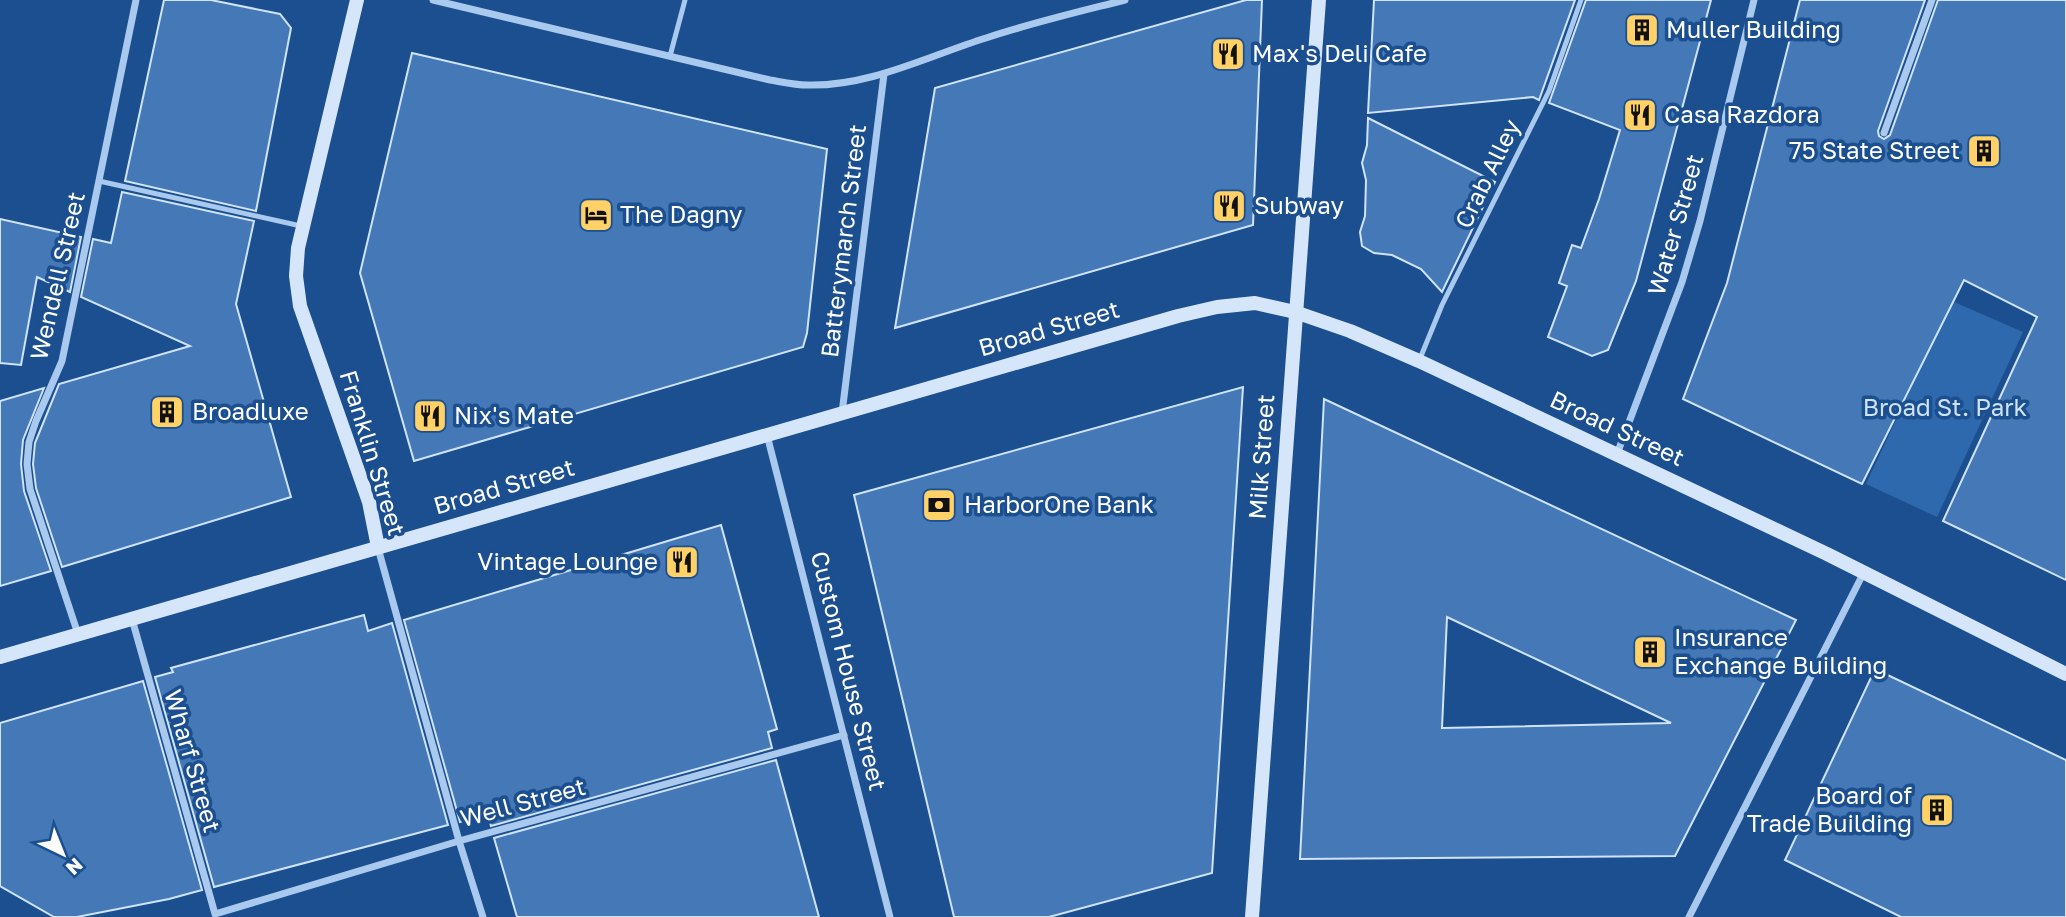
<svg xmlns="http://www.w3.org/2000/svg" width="2066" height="917" font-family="'Golos Text',sans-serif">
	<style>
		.green { fill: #2e69ad }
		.building { fill: #4478b7; stroke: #cfe3fa; stroke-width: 2; fill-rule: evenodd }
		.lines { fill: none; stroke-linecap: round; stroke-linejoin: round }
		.service { stroke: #a9c9ee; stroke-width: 5 }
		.minor { stroke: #a9c9ee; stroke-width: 7 }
		.secondary { stroke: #d6e6fa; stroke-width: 14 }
		.labels { text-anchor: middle; stroke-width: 7; stroke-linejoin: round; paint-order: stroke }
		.poi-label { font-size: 24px; fill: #fff; stroke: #1b4f8f; text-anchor: start }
		.street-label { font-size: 24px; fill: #fff; stroke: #1b4f8f }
		.park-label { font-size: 24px; fill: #cfe3fa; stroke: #1b4f8f }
	</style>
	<rect width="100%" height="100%" fill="#1b4f8f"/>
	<!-- green -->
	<polygon class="green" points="1952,301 2023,332 1937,517 1866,484"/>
	<!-- building -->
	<g class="building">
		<polygon points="164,0 211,0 280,14 291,28 256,211 125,181"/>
		<polygon points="1246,0 1262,0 1253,225 895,328 935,88"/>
		<polygon points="1374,0 1575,0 1539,100 1533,97 1368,113"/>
		<polygon points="1586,0 1711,0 1636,281 1608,350 1592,356 1548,337 1567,286 1559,283 1572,245 1581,248 1599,199 1620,130 1549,103"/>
		<polygon points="1800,0 1925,0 1878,131 1879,136 1884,139 1890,135 1938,0 2066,0 2066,580 1943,521 2037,317 1964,280 1862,484 1683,399 1727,283"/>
		<polygon points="412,53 827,149 807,333 803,347 414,461 360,273"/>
		<polygon points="1368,118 1495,182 1442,292 1421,269 1392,255 1374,253 1362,246 1360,232 1365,216 1366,180 1362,163 1367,145"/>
		<polygon points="122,192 254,221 236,304 291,497 62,567 36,488 33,464 35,443 59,384 190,346 81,297 93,239 111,243"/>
		<polygon points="0,219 81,237 70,292 37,277 21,365 0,363"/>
		<polygon points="1243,387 1212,873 1049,917 954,917 854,495"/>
		<polygon points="44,388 23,440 21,464 24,491 51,571 0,586 0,401"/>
		<path d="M1324,399L1796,620L1675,856L1300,859ZM1447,617L1671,723L1442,728Z"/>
		<polygon points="721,525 777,729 768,732 772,748 491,826 488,814 460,822 404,620"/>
		<polygon points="364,615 368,631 392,623 448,825 214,887 155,677 173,672 171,668"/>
		<polygon points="1875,669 2066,760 2066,917 1901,917 1785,860"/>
		<polygon points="143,681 202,890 169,899 77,917 54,917 0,886 0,723"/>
		<polygon points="776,760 819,917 517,917 494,838"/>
	</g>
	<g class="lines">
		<!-- service -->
		<g class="service">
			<polyline points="670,56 685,0"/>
			<polyline points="99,181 301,226"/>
			<polyline points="1419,361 1442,305 1549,91 1581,0"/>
		</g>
		<!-- minor -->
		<g class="minor">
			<path d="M433,0L770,80C782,82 795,85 807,85C869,87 928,56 986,38C1031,23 1078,12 1125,0"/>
			<polyline points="1884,133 1932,0"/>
			<polyline points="842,413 884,74"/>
			<polyline points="767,435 890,917"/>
			<polyline points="1617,454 1682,282 1700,221 1754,0"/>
			<polyline points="378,548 459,841 483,917"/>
			<polyline points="132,619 215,914 459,841 844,735"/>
			<polyline points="78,634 30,489 27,464 29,442 36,421 62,361 136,0"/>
			<polyline points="1689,917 1864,572"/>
		</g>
		<!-- secondary -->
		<g class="secondary">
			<polyline points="357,0 298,248 296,276 300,306 369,502 378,547"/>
			<polyline points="0,657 1178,316 1217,307 1255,303 1295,312 1350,331 1419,361 1827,554 2066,674"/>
			<polyline points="1252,917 1319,0"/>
		</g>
	</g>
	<!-- icons -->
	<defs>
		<g id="building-square" transform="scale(1.75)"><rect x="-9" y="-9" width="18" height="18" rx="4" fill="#ffd166" stroke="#1b4f8f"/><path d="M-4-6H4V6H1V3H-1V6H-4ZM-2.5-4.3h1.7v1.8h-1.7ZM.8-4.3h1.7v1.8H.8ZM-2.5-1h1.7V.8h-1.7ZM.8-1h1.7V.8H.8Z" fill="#111"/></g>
		<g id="restaurant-square" transform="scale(1.75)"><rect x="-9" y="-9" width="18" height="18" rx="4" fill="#ffd166" stroke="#1b4f8f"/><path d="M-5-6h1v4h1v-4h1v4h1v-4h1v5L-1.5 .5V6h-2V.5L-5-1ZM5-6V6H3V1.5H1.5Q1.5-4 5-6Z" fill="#111"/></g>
		<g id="hotel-square" transform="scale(1.75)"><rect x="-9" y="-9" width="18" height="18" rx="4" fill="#ffd166" stroke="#1b4f8f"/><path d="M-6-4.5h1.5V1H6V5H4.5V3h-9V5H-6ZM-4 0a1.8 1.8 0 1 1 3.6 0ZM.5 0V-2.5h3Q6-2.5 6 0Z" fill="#111"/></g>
		<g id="bank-square" transform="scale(1.75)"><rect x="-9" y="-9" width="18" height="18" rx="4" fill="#ffd166" stroke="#1b4f8f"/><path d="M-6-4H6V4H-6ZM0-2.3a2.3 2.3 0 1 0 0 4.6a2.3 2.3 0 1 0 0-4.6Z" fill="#111"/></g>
	</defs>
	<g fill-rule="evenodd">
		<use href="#building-square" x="1642" y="30"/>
		<use href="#restaurant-square" x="1228" y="54"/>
		<use href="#restaurant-square" x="1640" y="115"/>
		<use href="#building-square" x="1984" y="151"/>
		<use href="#restaurant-square" x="1229" y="206"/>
		<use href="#hotel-square" x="596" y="215"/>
		<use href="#building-square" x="167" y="412"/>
		<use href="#restaurant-square" x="430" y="416"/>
		<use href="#bank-square" x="939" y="505"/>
		<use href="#restaurant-square" x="682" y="562"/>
		<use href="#building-square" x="1650" y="652"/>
		<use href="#building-square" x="1937" y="810"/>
	</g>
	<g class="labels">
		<!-- poi labels -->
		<g class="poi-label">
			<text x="1666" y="38">Muller Building</text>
			<text x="1252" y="62">Max's Deli Cafe</text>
			<text x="1664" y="123">Casa Razdora</text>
			<text x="1960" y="159" text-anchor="end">75 State Street</text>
			<text x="1254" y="214">Subway</text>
			<text x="620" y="223">The Dagny</text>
			<text x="192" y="420">Broadluxe</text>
			<text x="454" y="424">Nix's Mate</text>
			<text x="964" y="513">HarborOne Bank</text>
			<text x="658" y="570" text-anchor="end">Vintage Lounge</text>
			<text x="1674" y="646">Insurance<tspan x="1674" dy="28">Exchange Building</tspan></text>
			<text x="1912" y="804" text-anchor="end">Board of<tspan x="1912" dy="28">Trade Building</tspan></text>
		</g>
		<!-- street labels -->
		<g class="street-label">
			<text transform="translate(1488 174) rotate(-64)" y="8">Crab Alley</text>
			<text transform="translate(1676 225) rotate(-74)" y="8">Water Street</text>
			<text transform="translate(844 241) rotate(-83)" y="8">Batterymarch Street</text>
			<text transform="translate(58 276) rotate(-77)" y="8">Wendell Street</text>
			<text transform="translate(1049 329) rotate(-16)" y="8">Broad Street</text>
			<text transform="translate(1617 429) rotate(25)" y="8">Broad Street</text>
			<text transform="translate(372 453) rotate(73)" y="8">Franklin Street</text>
			<text transform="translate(1262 457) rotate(-86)" y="8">Milk Street</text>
			<text transform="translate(504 487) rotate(-16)" y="8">Broad Street</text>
			<text transform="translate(848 671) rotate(76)" y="8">Custom House Street</text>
			<text transform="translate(192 761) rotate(74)" y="8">Wharf Street</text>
			<text transform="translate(523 803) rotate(-15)" y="8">Well Street</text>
		</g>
		<!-- park labels -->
		<g class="park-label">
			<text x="1945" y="416">Broad St. Park</text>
		</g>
	</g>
	<!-- north arrow -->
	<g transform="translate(63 854) rotate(137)" stroke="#1b4f8f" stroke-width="5" paint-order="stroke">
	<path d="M0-5L12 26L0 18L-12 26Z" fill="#ffffff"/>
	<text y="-10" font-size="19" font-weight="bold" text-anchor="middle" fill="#ffffff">N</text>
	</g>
</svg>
